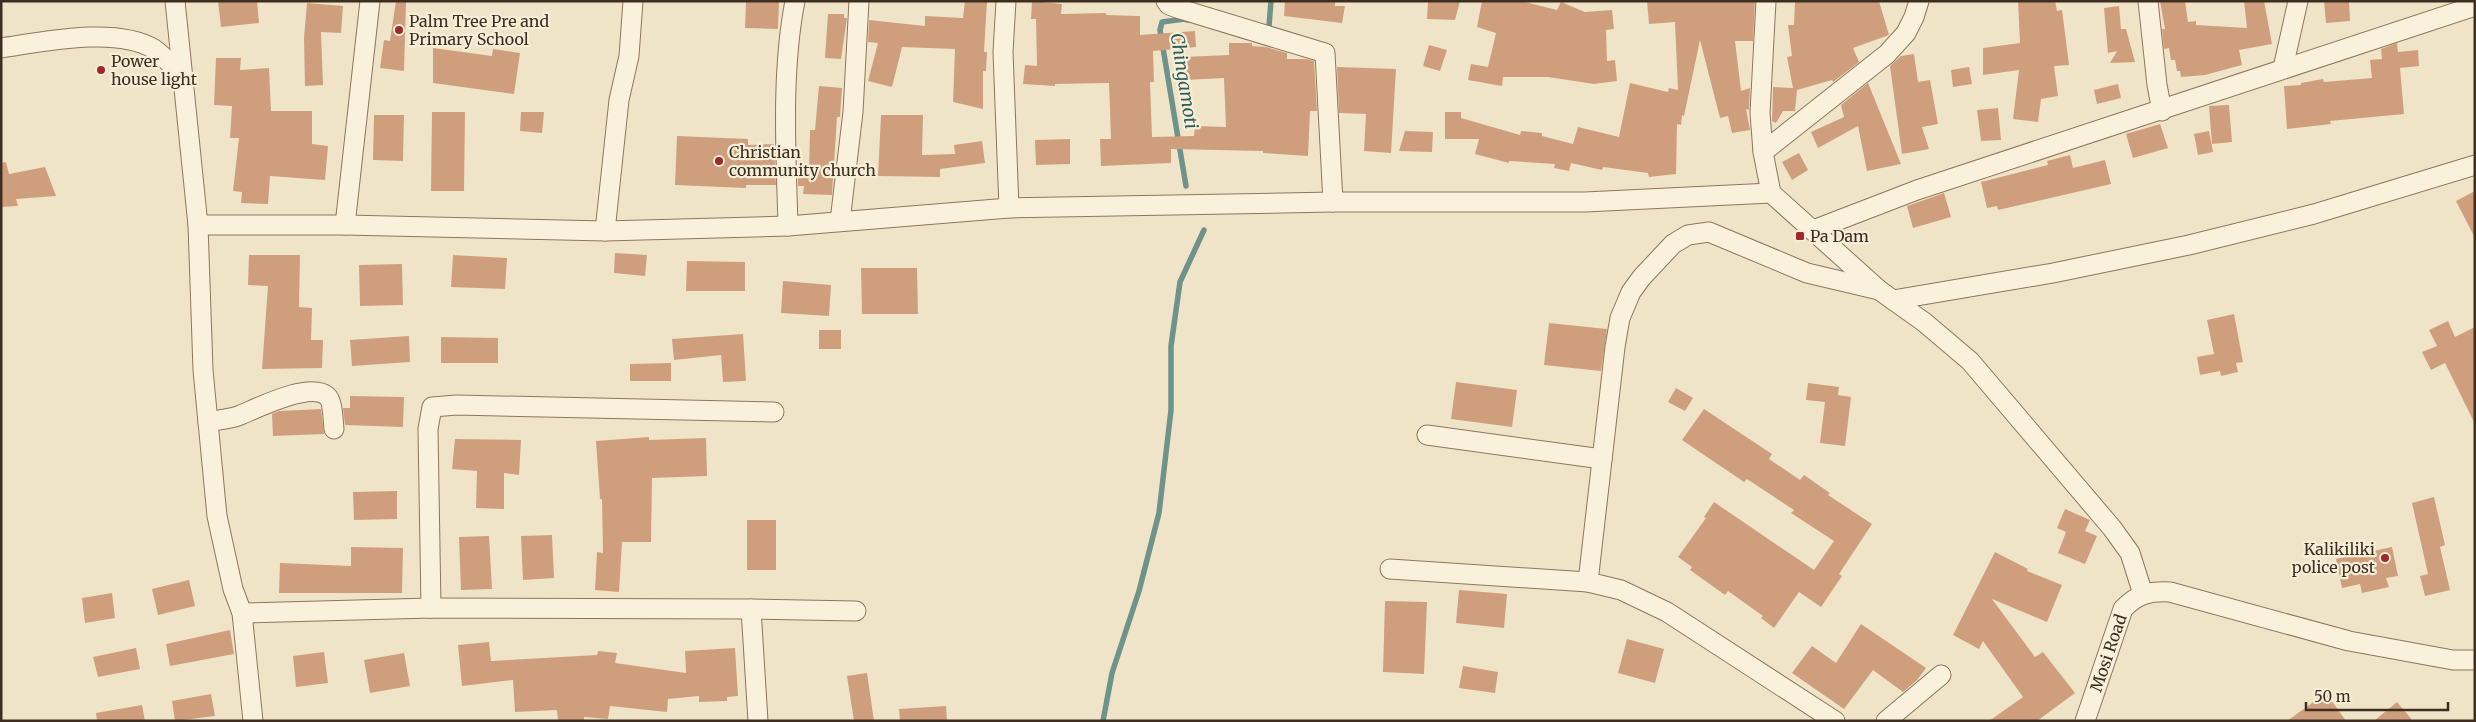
<svg xmlns="http://www.w3.org/2000/svg" width="2476" height="722" font-family="Merriweather,serif">
	<style>
		.lines { fill: none; stroke-linecap: round; stroke-linejoin: round }
		.stream { stroke: #6f938a; stroke-width: 5.5 }
		.building { fill: #cf9f7d }
		.minor-casing { stroke: #8d765c; stroke-width: 21 }
		.minor { stroke: #faf1dc; stroke-width: 19 }
		.poi-dot { fill: #9e2a2b; stroke: #f7eed8; stroke-width: 2 }
		.labels { text-anchor: middle; stroke-width: 4.5; stroke-linejoin: round; paint-order: stroke }
		.poi-label { font-size: 16px; fill: #3d2e20; stroke: #f7eed8; text-anchor: start }
		.street-label { font-size: 16px; fill: #3d2e20; stroke: #f7eed8 }
		.water-label { font-size: 18px; font-style: italic; fill: #2f5d5a; stroke: #f7eed8 }
	</style>
	<rect width="100%" height="100%" fill="#f0e4c8"/>
	<g class="lines">
		<!-- stream -->
		<g class="stream">
			<polyline points="1269,26 1271,1"/>
			<polyline points="1186,186 1160,30 1162,22 1184,19 1188,20"/>
			<polyline points="1103,721 1112,673 1139,591 1159,513 1171,410 1171,346 1180,282 1204,230"/>
		</g>
	</g>
	<!-- building -->
	<g class="building">
		<polygon points="218,1 257,1 259,23 221,27"/>
		<polygon points="396,1 406,1 404,71 380,68 384,40 390,41"/>
		<polygon points="746,1 779,1 778,29 745,28"/>
		<polygon points="965,1 987,1 984,52 987,52 986,71 983,71 983,109 953,102 955,49 902,47 892,87 868,81 878,43 868,42 869,20 925,26 925,16 963,18"/>
		<polygon points="1032,1 1062,4 1061,14 1106,13 1106,15 1140,16 1140,35 1195,31 1196,47 1153,51 1154,82 1150,82 1152,137 1194,136 1195,126 1226,127 1224,78 1184,80 1183,57 1229,55 1229,43 1252,43 1252,46 1266,47 1287,53 1287,59 1306,59 1314,61 1317,111 1310,111 1308,156 1263,153 1263,151 1171,149 1171,163 1101,166 1100,139 1111,139 1109,83 1055,84 1055,86 1023,84 1025,65 1037,66 1036,19 1031,19"/>
		<polygon points="1285,1 1335,1 1335,6 1345,6 1342,23 1284,16"/>
		<polygon points="1428,1 1460,1 1455,20 1427,19"/>
		<polygon points="1482,1 1521,1 1557,10 1561,2 1585,12 1612,10 1614,29 1606,30 1607,61 1615,60 1617,81 1594,84 1548,77 1503,77 1502,86 1468,80 1471,64 1488,67 1496,33 1477,27"/>
		<polygon points="1647,1 1755,1 1753,41 1735,41 1741,91 1750,88 1749,110 1746,109 1750,130 1732,133 1728,116 1720,118 1700,40 1684,116 1682,115 1681,125 1677,124 1676,174 1649,177 1648,173 1603,167 1602,170 1571,163 1569,171 1554,168 1555,164 1509,161 1509,163 1475,154 1479,139 1445,139 1445,112 1461,112 1461,118 1520,135 1521,131 1542,133 1542,136 1573,144 1578,127 1619,137 1630,83 1668,92 1669,88 1678,90 1675,22 1649,24"/>
		<polygon points="1795,1 1879,1 1889,35 1853,48 1859,62 1833,82 1832,80 1797,90 1795,111 1783,111 1776,123 1772,121 1773,87 1793,88 1787,57 1792,56 1788,25 1794,25"/>
		<polygon points="2018,1 2055,1 2057,11 2062,10 2069,65 2054,66 2058,96 2041,99 2038,122 2013,119 2019,70 1983,75 1983,48 2020,43"/>
		<polygon points="2160,1 2185,1 2188,22 2196,21 2196,25 2247,28 2244,1 2264,1 2272,44 2239,50 2242,65 2205,75 2181,77 2180,71 2177,71 2175,60 2171,60 2169,48 2164,49 2162,29 2165,29"/>
		<polygon points="2324,1 2349,1 2350,21 2326,23"/>
		<polygon points="307,3 343,6 341,33 321,32 323,85 305,86 304,38"/>
		<polygon points="2119,6 2121,29 2126,29 2135,62 2110,63 2117,51 2108,53 2104,8"/>
		<polygon points="828,14 844,14 844,18 847,18 841,59 825,58"/>
		<polygon points="2397,43 2398,52 2418,50 2419,66 2400,68 2404,114 2330,121 2331,124 2287,129 2284,86 2301,85 2301,83 2323,79 2324,82 2372,78 2370,60 2382,59 2381,49"/>
		<polygon points="1429,45 1447,50 1440,71 1423,66"/>
		<polygon points="433,48 492,56 493,49 520,53 514,94 433,83"/>
		<polygon points="1914,54 1918,82 1930,80 1938,124 1922,127 1929,149 1902,154 1890,66 1901,56"/>
		<polygon points="216,58 241,58 240,70 269,68 271,111 312,111 312,144 328,146 325,180 270,176 268,204 241,203 242,192 233,191 239,138 230,138 232,106 214,105"/>
		<polygon points="1337,67 1396,69 1391,153 1364,151 1366,114 1339,113"/>
		<polygon points="1969,67 1972,84 1953,87 1951,70"/>
		<polygon points="1868,83 1901,164 1867,171 1858,126 1818,148 1811,132 1844,117 1841,105"/>
		<polygon points="2118,84 2121,98 2097,104 2094,90"/>
		<polygon points="819,86 842,88 840,117 837,117 832,195 803,194 804,186 798,186 798,172 809,173 810,130 815,130"/>
		<polygon points="2229,105 2232,142 2212,144 2209,106"/>
		<polygon points="1998,108 2001,140 1981,141 1977,110"/>
		<polygon points="432,112 465,112 464,191 431,191"/>
		<polygon points="521,112 544,112 542,133 520,131"/>
		<polygon points="374,115 404,115 403,161 373,160"/>
		<polygon points="881,115 923,115 922,155 955,154 954,145 982,141 985,163 940,169 940,177 878,176"/>
		<polygon points="2160,124 2168,148 2133,158 2126,134"/>
		<polygon points="1405,131 1433,132 1432,152 1399,151"/>
		<polygon points="2209,131 2213,152 2198,155 2194,134"/>
		<polygon points="677,136 748,139 748,145 774,144 776,185 746,185 746,188 675,185"/>
		<polygon points="1070,139 1070,164 1036,165 1035,140"/>
		<polygon points="1799,153 1808,170 1792,180 1782,162"/>
		<polygon points="2070,155 2073,168 2105,160 2111,184 1998,210 1997,206 1987,208 1981,182 2048,165 2047,161"/>
		<polygon points="6,162 9,174 45,167 56,196 16,199 18,206 1,207 1,163"/>
		<polygon points="2475,191 2475,238 2456,201"/>
		<polygon points="1944,193 1951,217 1913,228 1907,206"/>
		<polygon points="615,253 647,255 645,276 614,273"/>
		<polygon points="249,255 300,255 299,307 312,308 311,340 323,340 322,368 262,369 268,286 248,285"/>
		<polygon points="453,255 507,258 505,289 451,287"/>
		<polygon points="687,261 745,262 745,291 686,291"/>
		<polygon points="402,264 403,305 360,306 359,265"/>
		<polygon points="861,268 917,268 918,314 862,314"/>
		<polygon points="783,281 831,285 829,316 781,313"/>
		<polygon points="2234,314 2243,362 2236,363 2238,372 2221,376 2220,371 2200,375 2197,357 2214,354 2207,320"/>
		<polygon points="2448,321 2455,337 2475,327 2475,424 2445,363 2431,370 2422,352 2437,346 2429,330"/>
		<polygon points="1549,323 1607,329 1601,371 1544,365"/>
		<rect x="819" y="330" width="22" height="19"/>
		<polygon points="743,334 746,381 723,382 721,355 674,360 672,339"/>
		<polygon points="409,336 410,362 352,366 350,340"/>
		<polygon points="441,337 498,338 498,363 441,363"/>
		<polygon points="671,363 671,381 630,381 630,364"/>
		<polygon points="1456,382 1517,390 1512,427 1451,419"/>
		<polygon points="1808,383 1839,387 1838,395 1851,397 1845,446 1820,443 1825,402 1806,400"/>
		<polygon points="1676,388 1693,398 1685,411 1668,402"/>
		<polygon points="350,396 404,397 403,427 345,425 343,408 350,408"/>
		<polygon points="321,409 324,434 273,436 272,414 279,411"/>
		<polygon points="1704,409 1772,454 1769,459 1800,480 1804,475 1830,493 1828,495 1872,524 1839,574 1842,576 1821,607 1799,592 1774,628 1761,618 1763,616 1728,591 1725,595 1690,570 1692,567 1678,557 1706,518 1704,517 1714,502 1814,570 1834,541 1791,513 1794,510 1747,479 1744,482 1682,440"/>
		<polygon points="649,437 649,440 706,438 707,476 652,478 651,542 622,542 619,592 595,590 597,552 603,553 602,499 600,499 596,441"/>
		<polygon points="455,439 521,440 519,475 504,473 504,509 476,508 477,471 452,469"/>
		<polygon points="397,491 397,519 354,520 353,492"/>
		<polygon points="2434,497 2445,545 2440,547 2450,590 2425,596 2420,576 2428,574 2412,503"/>
		<polygon points="2065,509 2090,520 2085,531 2097,536 2085,564 2058,553 2066,532 2057,528"/>
		<rect x="747" y="520" width="29" height="50"/>
		<polygon points="552,535 554,578 523,580 521,536"/>
		<polygon points="489,536 492,589 461,590 459,537"/>
		<polygon points="351,547 403,548 402,593 279,593 280,563 351,566"/>
		<polygon points="2392,547 2398,576 2386,578 2389,587 2362,593 2360,584 2342,588 2336,559"/>
		<polygon points="1995,552 2028,569 2027,571 2062,585 2047,622 1992,599 2035,657 2043,652 2075,693 2037,721 1989,721 2023,697 1983,641 1979,649 1953,635"/>
		<polygon points="189,580 195,606 158,615 152,589"/>
		<polygon points="1459,590 1507,594 1504,628 1456,623"/>
		<polygon points="112,593 115,618 85,623 82,598"/>
		<polygon points="1385,601 1427,602 1424,674 1383,672"/>
		<polygon points="1861,624 1926,668 1917,680 1903,692 1873,670 1844,709 1792,673 1812,646 1836,663"/>
		<polygon points="230,630 234,654 170,666 166,644"/>
		<polygon points="1627,639 1664,649 1655,683 1618,673"/>
		<polygon points="489,642 491,661 597,655 598,651 617,653 615,663 686,673 685,651 735,648 738,696 727,697 727,701 699,702 699,696 668,699 667,712 610,706 608,719 584,717 584,721 558,721 557,710 515,712 513,680 462,686 458,645"/>
		<polygon points="136,648 140,669 98,677 93,657"/>
		<polygon points="324,652 328,683 296,687 293,656"/>
		<polygon points="404,653 410,686 370,693 364,660"/>
		<polygon points="1463,666 1498,672 1495,693 1459,688"/>
		<polygon points="867,673 874,721 854,721 847,676"/>
		<polygon points="2326,693 2346,721 2287,721"/>
		<polygon points="211,694 215,716 175,721 172,701"/>
		<polygon points="2397,702 2413,721 2374,721"/>
		<polygon points="142,705 145,721 97,721 96,713"/>
		<polygon points="946,706 947,721 900,721 899,709"/>
	</g>
	<g class="lines">
		<!-- minor casing -->
		<g class="minor-casing">
			<g id="minor">
				<polyline points="175,1 198,225 203,370 217,516 233,589 242,613 253,721"/>
				<polyline points="1006,1 1003,52 1009,208"/>
				<polyline points="1166,1 1169,5 1180,9 1325,53 1333,202"/>
				<polyline points="1766,1 1760,113 1763,152 1771,193 1879,290 1924,322 1970,361 2112,528 2130,553 2143,594"/>
				<polyline points="2148,1 2157,85 2162,111"/>
				<path d="M1,48C43,42 116,26 154,49C165,56 175,70 184,79"/>
				<polyline points="2283,68 2298,1"/>
				<polyline points="1763,152 1887,54 1906,33 1914,17 1919,1"/>
				<polyline points="840,221 853,112 859,1"/>
				<polyline points="198,225 345,225 605,231 788,226 1009,208 1333,202 1585,202 1771,193"/>
				<polyline points="345,225 370,1"/>
				<path d="M788,226C786,153 781,73 795,1"/>
				<polyline points="1813,230 1917,190 2475,6"/>
				<polyline points="605,231 619,100 629,56 633,1"/>
				<polyline points="1893,300 2053,273 2189,245 2314,214 2475,165"/>
				<path d="M208,422C218,420 229,419 238,416C256,409 309,381 327,396C333,401 333,421 334,429"/>
				<polyline points="1427,435 1602,459"/>
				<polyline points="1390,569 1588,582"/>
				<polyline points="431,608 428,429 432,407 457,405 774,412"/>
				<polyline points="751,609 856,611"/>
				<polyline points="242,613 431,608 751,609 758,721"/>
				<polyline points="1835,721 1667,612 1621,590 1588,582 1615,347 1620,318 1631,292 1642,277 1673,244 1688,235 1709,232 1807,273 1879,290"/>
				<polyline points="1886,721 1941,675"/>
				<path id="s1" d="M2085,721L2123,609C2137,594 2150,591 2170,592L2349,641L2453,660H2475"/>
			</g>
		</g>
		<!-- minor -->
		<use href="#minor" class="minor"/>
	</g>
	<!-- markers -->
	<g class="poi-dot">
		<circle cx="399" cy="30" r="5"/>
		<circle cx="101" cy="70" r="5"/>
		<circle cx="719" cy="161" r="5"/>
		<rect x="1795" y="231" width="10" height="10" rx="2.5"/>
		<circle cx="2385" cy="558" r="5"/>
	</g>
	<g class="labels">
		<!-- poi labels -->
		<g class="poi-label">
			<text x="409" y="27">Palm Tree Pre and<tspan x="409" dy="18">Primary School</tspan></text>
			<text x="111" y="67">Power<tspan x="111" dy="18">house light</tspan></text>
			<text x="729" y="158">Christian<tspan x="729" dy="18">community church</tspan></text>
			<text x="1810" y="242">Pa Dam</text>
			<text x="2375" y="555" text-anchor="end">Kalikiliki<tspan x="2375" dy="18">police post</tspan></text>
		</g>
		<!-- street labels -->
		<g class="street-label">
			<text dy="6" stroke="none"><textPath href="#s1" startOffset="72">Mosi Road</textPath></text>
		</g>
		<!-- water labels -->
		<g class="water-label">
			<text transform="translate(1184 81) rotate(81)" y="6">Chingamoti</text>
		</g>
	</g>
	<!-- border -->
	<rect width="2476" height="722" fill="none" stroke="#3d2e20" stroke-width="5"/>
	<!-- scale -->
	<path d="M2306 702v8h142v-8" fill="none" stroke="#3d2e20" stroke-width="2.5"/>
	<text x="2314" y="702" font-size="15" fill="#3d2e20" stroke="#f7eed8" stroke-width="4" paint-order="stroke">50 m</text>
</svg>
